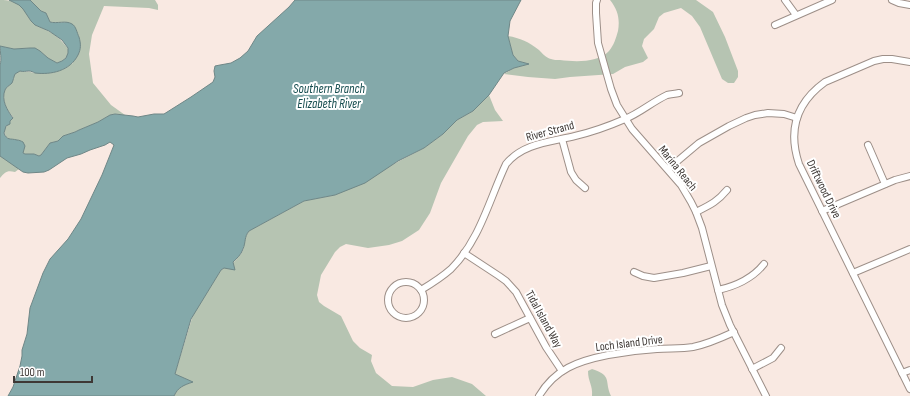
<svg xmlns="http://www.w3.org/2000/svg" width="910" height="396" font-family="'Sofia Sans Condensed',sans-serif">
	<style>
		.green { fill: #b6c4b2 }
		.water { fill: #84a9aa; stroke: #6f8787 }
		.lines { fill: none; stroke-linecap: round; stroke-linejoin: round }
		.minor-casing { stroke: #9d8f88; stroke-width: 8 }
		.minor { stroke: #fff; stroke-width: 6 }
		.labels { text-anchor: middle; stroke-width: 4; stroke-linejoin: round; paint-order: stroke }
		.street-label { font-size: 12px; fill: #3e3835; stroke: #fff }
		.water-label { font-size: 13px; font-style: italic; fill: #144c4e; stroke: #fff }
	</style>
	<rect width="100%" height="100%" fill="#f9e9e2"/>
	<!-- green -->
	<g class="green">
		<path d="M0,0C8,0 18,1 23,8C27,13 29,20 34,24C36,26 40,27 42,28C51,32 59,37 65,45C67,47 69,49 68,53C67,59 62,61 57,63L48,58L40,51L30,48L14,49L0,46Z"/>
		<path d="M30,0H155L158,5V10L149,8L104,6L92,35L89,54L93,83L111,105L125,115L115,114L110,115L98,122L79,130L75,132L63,136L58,141L50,143L41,155L39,156L34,154H25L23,153L16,140H10L6,137L4,130L13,117C7,110 1,100 5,90C6,87 9,86 12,83C13,81 14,76 15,74L20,71C25,72 29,71 34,73L64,69L73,63L75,27C67,20 59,24 50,22L46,13L41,11Z"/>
		<path d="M610,0H696L713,12L725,37L738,71V77L734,83H728L722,79L700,27L692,16L681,8L664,13L659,17L654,29L644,39L642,46L648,58L643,62L625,67L613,74L570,77L555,79L528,77L504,74L514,68L528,64L518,61L513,55L508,36C520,38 529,42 539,50C542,53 546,58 551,59C553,60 557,60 560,60C575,62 598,63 609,51C614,45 616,38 618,31C620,19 618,10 610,0Z"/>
		<path d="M489,95L495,110L503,121L483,122L477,125L468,136L441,183L430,213L419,230L402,241L389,245L368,248L346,244L340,247L335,252L321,275L317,295L319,302L324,306L341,316L353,341L360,348L372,355L371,361L376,373L392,386L413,387L433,380L452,377L472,384L486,396H174C178,387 183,385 192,382L175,374L193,315L221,270L233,263L241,254L244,248V240L247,234L249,231L304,201L335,195L424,148L443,134L457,120L473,111Z"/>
		<path d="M0,156L15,165L19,169L15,172C7,170 5,172 0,178Z"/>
		<path d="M592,369C613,376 604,381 611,396H592C593,385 588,382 588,371Z"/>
	</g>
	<!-- water -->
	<path class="water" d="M9,0H30L41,11L46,13L50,22C57,24 66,20 72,24C76,26 77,33 79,37C81,44 81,49 78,55C70,71 51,75 35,73C33,72 31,71 29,71C26,71 23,72 20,71L15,74C14,76 13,81 12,83C9,86 6,87 5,90C1,100 7,110 13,118L10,121V124L6,126L4,133C7,141 10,138 17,140C19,140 21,141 23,142L25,146L23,153L25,154H34L39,156L41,155L50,143L58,141L63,136L75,132L79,130L98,122L110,115L115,114L133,116L138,117L154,114H164L191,97L213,82L215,77L214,71L215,66L220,65L231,63L240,58L248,51L257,36L289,7L295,0H521L510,21L508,36L513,55L518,61L529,64L514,68L504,73L489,95L473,111L457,120L443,134L424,148L398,161L365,183L335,195L304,201L249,231C244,237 246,242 243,249C241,255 237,258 233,262L235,270L224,268L221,270L191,319L175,374L193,382C184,385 178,387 174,396H8L13,387L20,366L22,356V350L27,334L30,308L43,273L50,259L68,239L81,219L102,175L114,145L110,142L105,145L90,150L81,154L67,158L49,170L44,172L28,173L23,172L0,156V65C2,59 0,52 0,46L14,49L30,48H35L40,51L48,58L57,63L62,61L66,58L68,53V48L62,40L49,31L35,25L31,21L23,9L19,5Z"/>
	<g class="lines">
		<!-- minor casing -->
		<g class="minor-casing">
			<g id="minor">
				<polyline points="597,0 596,3 596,13 598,43 611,89 617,105 632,129 681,185 691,202 696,212 702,228 722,305 730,325 766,396"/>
				<polyline points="785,0 796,15"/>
				<polyline points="892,0 899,3 910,5"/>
				<polyline points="775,25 832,0"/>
				<path d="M910,62L892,59H883L874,61L825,82C796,103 788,131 799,164L910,389"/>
				<polyline points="562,139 571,172 576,180 585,188"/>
				<polyline points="868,145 885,184"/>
				<polyline points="668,169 699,143 729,126 746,118 755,115 768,113 784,114 797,118"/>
				<polyline points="822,211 895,180 910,176"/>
				<path d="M696,212C710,205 717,202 727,190"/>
				<polyline points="464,253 499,276 506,281 516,292 546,347 562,371"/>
				<polyline points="634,272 643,276 654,278 683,273 711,266"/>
				<polyline points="853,273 910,249"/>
				<circle cx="406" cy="300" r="18"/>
				<path d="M421,290C431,284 442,277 451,269C480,240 489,200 506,164C523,143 551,142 575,136C592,132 609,126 625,119C640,113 652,102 667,95C671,94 675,94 679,93"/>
				<path d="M718,290C736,286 752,279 764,264"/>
				<polyline points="495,334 530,318"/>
				<polyline points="752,369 773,358 781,348"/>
				<polyline points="902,373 910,370"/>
				<path d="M539,396C555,369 578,361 608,355C624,352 640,350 657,349C669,348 681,349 693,347C708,344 721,338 734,332"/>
			</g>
		</g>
		<!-- minor -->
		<use href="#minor" class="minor"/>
	</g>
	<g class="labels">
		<!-- street labels -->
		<g class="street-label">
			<text transform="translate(550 131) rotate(-15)" y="4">River Strand</text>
			<text transform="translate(678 168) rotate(51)" y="4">Marina Reach</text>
			<text transform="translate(824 189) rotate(64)" y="4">Driftwood Drive</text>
			<text transform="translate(544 319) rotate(61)" y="4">Tidal Island Way</text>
			<text transform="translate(629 343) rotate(-7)" y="4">Loch Island Drive</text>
		</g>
		<!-- water labels -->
		<g class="water-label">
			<text x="329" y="93">Southern Branch<tspan x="329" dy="15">Elizabeth River</tspan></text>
		</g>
	</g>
	<!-- scale -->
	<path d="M14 376v6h78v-6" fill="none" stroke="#3e3835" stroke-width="2"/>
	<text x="20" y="376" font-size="12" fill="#3e3835" stroke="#ffffff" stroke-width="3" paint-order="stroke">100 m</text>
</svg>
